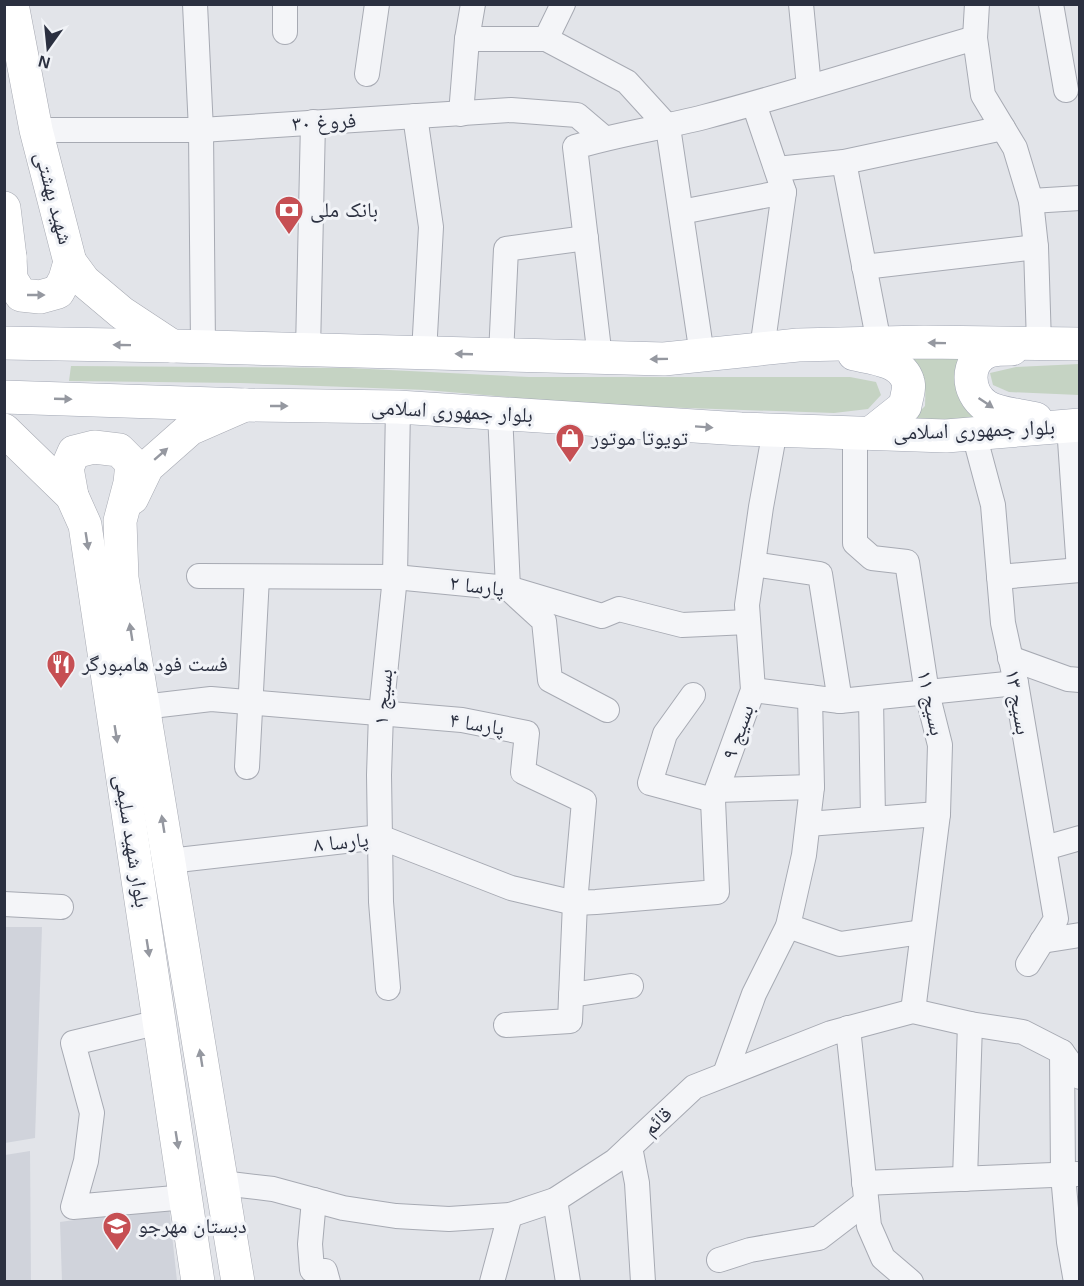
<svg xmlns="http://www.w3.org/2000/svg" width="1084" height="1286" font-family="Arial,'Noto Naskh Arabic',sans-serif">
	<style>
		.built { fill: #d0d3db }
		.green { fill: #c5d3c3 }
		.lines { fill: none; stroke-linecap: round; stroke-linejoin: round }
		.minor-casing { stroke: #a7aab3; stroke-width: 26 }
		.secondary-casing { stroke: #a7aab3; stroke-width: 34 }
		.primary-casing { stroke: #a2a7b4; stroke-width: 34 }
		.minor { stroke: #f4f5f8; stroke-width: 24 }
		.secondary { stroke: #fff; stroke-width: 33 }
		.primary { stroke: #fff; stroke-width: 33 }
		.oneway { fill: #9598a0 }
		.labels { text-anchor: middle; stroke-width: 6; stroke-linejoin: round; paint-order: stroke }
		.street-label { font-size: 21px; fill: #2b3040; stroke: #f1f3f7 }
		.poi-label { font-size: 21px; fill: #2b3040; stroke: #f1f3f7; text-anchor: start }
	</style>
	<rect width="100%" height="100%" fill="#e2e4e9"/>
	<!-- built -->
	<g class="built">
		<polygon points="5,927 42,927 35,1138 5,1143"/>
		<polygon points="30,1151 31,1281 5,1281 5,1155"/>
		<polygon points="169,1207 177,1281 62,1281 60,1222"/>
	</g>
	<!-- green -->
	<g class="green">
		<path d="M898,356H968L954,376C956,401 963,407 983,421L912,419L925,406C927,376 922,372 898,356Z"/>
		<polygon points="1079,364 1079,395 1009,392 993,385 990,373 1016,367"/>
		<polygon points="71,366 349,368 529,377 850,377 876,382 881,395 868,409 834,413 716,409 597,405 426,390 240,383 69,381"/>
	</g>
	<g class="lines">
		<!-- minor casing -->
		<g class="minor-casing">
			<g id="minor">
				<polyline points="195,4 201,130 203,347"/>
				<polyline points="801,4 809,87"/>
				<polyline points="977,4 975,38 983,95 1015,148 1031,201 1036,247 1039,344"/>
				<polyline points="1051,4 1066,90"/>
				<polyline points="285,32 285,4"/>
				<polyline points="467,39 546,39 627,82 668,127 702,355"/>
				<polyline points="546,39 563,4"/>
				<polyline points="367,74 377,4"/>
				<polyline points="754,104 784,192 762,349"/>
				<polyline points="461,114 467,39 473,4"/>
				<polyline points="415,116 431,227 424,353"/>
				<polyline points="36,130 201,130 511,110 577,115 604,138"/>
				<polyline points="844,162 879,343"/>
				<polyline points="777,169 844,162 1003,128"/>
				<polyline points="1031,201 1080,198"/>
				<polyline points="681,212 784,192"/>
				<polyline points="864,267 1036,247"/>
				<polyline points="308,350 313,122"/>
				<polyline points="501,355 506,249 586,238"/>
				<path d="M600,358L575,147C617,134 661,128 704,117C795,93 885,64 975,38"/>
				<polyline points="500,413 508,588 544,621 550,680 607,710"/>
				<polyline points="1069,426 1079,570"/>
				<polyline points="855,433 855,543 872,558 907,562 927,693 940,745 938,814 913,1011"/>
				<polyline points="974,434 993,505 1003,623 1016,683 1056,919 1028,964"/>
				<polyline points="753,564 820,574 840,701"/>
				<polyline points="199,576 395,577 508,588 602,616 619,609 682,625 748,622"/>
				<polyline points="999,577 1080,570"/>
				<polyline points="1010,658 1068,679 1080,680"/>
				<polyline points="753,690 840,701 1016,683"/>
				<polyline points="693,695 665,734 650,783 713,800"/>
				<polyline points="871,698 873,819"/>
				<polyline points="143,707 211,699 462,720 527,733 523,772 584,801 575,903 570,1021 506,1025"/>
				<polyline points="247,767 257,577"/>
				<polyline points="717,790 812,787"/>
				<polyline points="808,824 938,814"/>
				<polyline points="1045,848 1080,838"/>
				<polyline points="169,861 380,837 511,888 575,903 596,902 717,892 713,800 753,690 747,605 761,507 775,430"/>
				<polyline points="4,904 61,907"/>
				<polyline points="788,926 840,944 922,932"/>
				<polyline points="1042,941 1080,935"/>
				<polyline points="388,988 381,902 379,775 381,713 395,577 398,407"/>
				<polyline points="571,995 631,986"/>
				<polyline points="159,1022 73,1043 92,1113 86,1161 73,1207 186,1197"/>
				<polyline points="848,1028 869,1226 883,1258 911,1282"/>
				<polyline points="1062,1052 1063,1175 1069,1242 1076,1282"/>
				<polyline points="725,1074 754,994 788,926 804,855 812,787 810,697"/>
				<polyline points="630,1147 637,1183 643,1282"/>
				<polyline points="965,1179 970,1024"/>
				<polyline points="222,1183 273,1189 343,1208 396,1216 449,1219 510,1215 555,1200 615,1161 694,1087 831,1033 913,1011 970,1024 1023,1032 1062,1052 1080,1077"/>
				<polyline points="864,1183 1077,1174"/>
				<polyline points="314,1200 310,1244 312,1270 325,1271 328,1282"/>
				<polyline points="555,1200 568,1282"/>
				<polyline points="719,1260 750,1250 819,1238 866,1202"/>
				<polyline points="492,1282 510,1215"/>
			</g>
		</g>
		<!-- secondary casing -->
		<g class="secondary-casing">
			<g id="secondary">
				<polyline points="12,4 36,130 70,262 84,281 122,313 172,346"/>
				<polyline points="4,208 10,257 4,264"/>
				<polyline points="10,257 11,279 21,295 40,297 58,292 65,279 70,262"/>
				<polyline points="4,430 72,496 85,525 198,1282"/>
				<polyline points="72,496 67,468 74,452 94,447 119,450 132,463 130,483 120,521 122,578 238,1282"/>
				<polyline points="132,498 147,467 190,429 245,405"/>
			</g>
		</g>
		<!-- primary casing -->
		<g class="primary-casing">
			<g id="primary">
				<polyline points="4,343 172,346 664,359 798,345 924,342 1080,344"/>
				<path d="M1012,349C1005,349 995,349 989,351C964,361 967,393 986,406C998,414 1021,415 1036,419"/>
				<path d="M854,354C872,358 902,360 908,382C910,388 906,399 905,406L871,433"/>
				<polyline points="4,397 245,405 398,407 741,429 946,436 1080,425"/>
			</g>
		</g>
		<!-- minor -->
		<use href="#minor" class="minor"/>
		<!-- secondary -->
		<use href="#secondary" class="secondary"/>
		<!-- primary -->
		<use href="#primary" class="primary"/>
	</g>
	<!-- one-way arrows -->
	<defs><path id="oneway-solid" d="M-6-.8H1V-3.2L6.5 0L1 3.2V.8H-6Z" transform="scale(1.5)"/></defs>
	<g class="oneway">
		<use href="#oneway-solid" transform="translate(36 295)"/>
		<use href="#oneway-solid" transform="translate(937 343) rotate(-179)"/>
		<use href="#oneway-solid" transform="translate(122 345) rotate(-179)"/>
		<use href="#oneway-solid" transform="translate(464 354) rotate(-178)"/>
		<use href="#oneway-solid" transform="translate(659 359) rotate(179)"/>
		<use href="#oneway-solid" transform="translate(63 399) rotate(2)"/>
		<use href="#oneway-solid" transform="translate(986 403) rotate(34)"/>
		<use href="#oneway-solid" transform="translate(279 406)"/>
		<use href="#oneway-solid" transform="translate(704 427) rotate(4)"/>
		<use href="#oneway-solid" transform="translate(161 454) rotate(-41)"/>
		<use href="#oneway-solid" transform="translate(87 541) rotate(81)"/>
		<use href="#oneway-solid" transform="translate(131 632) rotate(-99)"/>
		<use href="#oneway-solid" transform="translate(116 734) rotate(81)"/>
		<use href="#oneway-solid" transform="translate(163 824) rotate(-99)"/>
		<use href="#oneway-solid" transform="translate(148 948) rotate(81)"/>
		<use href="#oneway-solid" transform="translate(201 1058) rotate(-99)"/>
		<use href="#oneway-solid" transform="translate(177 1140) rotate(81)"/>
	</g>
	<!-- icons -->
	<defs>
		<g id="bank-pin" transform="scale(1.5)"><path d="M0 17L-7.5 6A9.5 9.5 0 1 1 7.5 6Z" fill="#c64f53" stroke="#f1f3f7"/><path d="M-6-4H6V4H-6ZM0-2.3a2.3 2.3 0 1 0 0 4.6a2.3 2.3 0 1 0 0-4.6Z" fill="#fff"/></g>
		<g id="shop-pin" transform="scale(1.5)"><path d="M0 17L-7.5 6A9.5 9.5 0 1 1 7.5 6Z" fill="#c64f53" stroke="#f1f3f7"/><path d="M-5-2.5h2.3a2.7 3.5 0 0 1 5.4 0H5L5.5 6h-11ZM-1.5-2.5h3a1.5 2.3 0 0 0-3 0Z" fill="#fff"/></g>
		<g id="restaurant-pin" transform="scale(1.5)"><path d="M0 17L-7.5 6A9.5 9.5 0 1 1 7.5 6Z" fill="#c64f53" stroke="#f1f3f7"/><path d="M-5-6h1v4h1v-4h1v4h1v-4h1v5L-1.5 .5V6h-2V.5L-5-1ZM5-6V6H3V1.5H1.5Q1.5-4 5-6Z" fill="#fff"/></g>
		<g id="school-pin" transform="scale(1.5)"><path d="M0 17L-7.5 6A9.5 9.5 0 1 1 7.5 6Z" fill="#c64f53" stroke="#f1f3f7"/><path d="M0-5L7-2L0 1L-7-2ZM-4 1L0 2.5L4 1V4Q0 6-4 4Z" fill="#fff"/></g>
	</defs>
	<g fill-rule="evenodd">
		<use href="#bank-pin" x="289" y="210"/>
		<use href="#shop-pin" x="570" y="438"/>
		<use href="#restaurant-pin" x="61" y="664"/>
		<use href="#school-pin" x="117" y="1226"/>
	</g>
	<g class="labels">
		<!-- street labels -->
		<g class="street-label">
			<text transform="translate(324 122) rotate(-3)" y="7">فروغ ۳۰</text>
			<text transform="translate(54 198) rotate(75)" y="7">شهید بهشتی</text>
			<text transform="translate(452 411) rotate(3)" y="7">بلوار جمهوری اسلامی</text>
			<text transform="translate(974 430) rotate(-2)" y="7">بلوار جمهوری اسلامی</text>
			<text transform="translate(477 586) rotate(7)" y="7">پارسا ۲</text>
			<text transform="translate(383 697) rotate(-85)" y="7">بسیج ۱</text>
			<text transform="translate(1018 702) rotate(80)" y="7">بسیج ۱۳</text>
			<text transform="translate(931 703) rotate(78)" y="7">بسیج ۱۱</text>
			<text transform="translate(477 724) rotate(9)" y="7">پارسا ۴</text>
			<text transform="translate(738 732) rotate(-70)" y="7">بسیج ۹</text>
			<text transform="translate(132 841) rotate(81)" y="7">بلوار شهید سلیمی</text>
			<text transform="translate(341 842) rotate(-6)" y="7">پارسا ۸</text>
			<text transform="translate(657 1121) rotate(-43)" y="7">قائم</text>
		</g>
		<!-- poi labels -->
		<g class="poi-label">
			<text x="310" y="217">بانک ملی</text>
			<text x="591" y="445">تویوتا موتور</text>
			<text x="82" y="671">فست فود هامبورگر</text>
			<text x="138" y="1233">دبستان مهرجو</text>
		</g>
	</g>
	<!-- border -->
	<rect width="1084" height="1286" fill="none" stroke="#2b3040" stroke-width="12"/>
	<!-- north arrow -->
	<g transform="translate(48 48) rotate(195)" stroke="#f1f3f7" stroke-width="4.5" paint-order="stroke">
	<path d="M0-4.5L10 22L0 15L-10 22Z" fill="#2b3040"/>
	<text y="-9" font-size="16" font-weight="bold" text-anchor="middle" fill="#2b3040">N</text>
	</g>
</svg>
